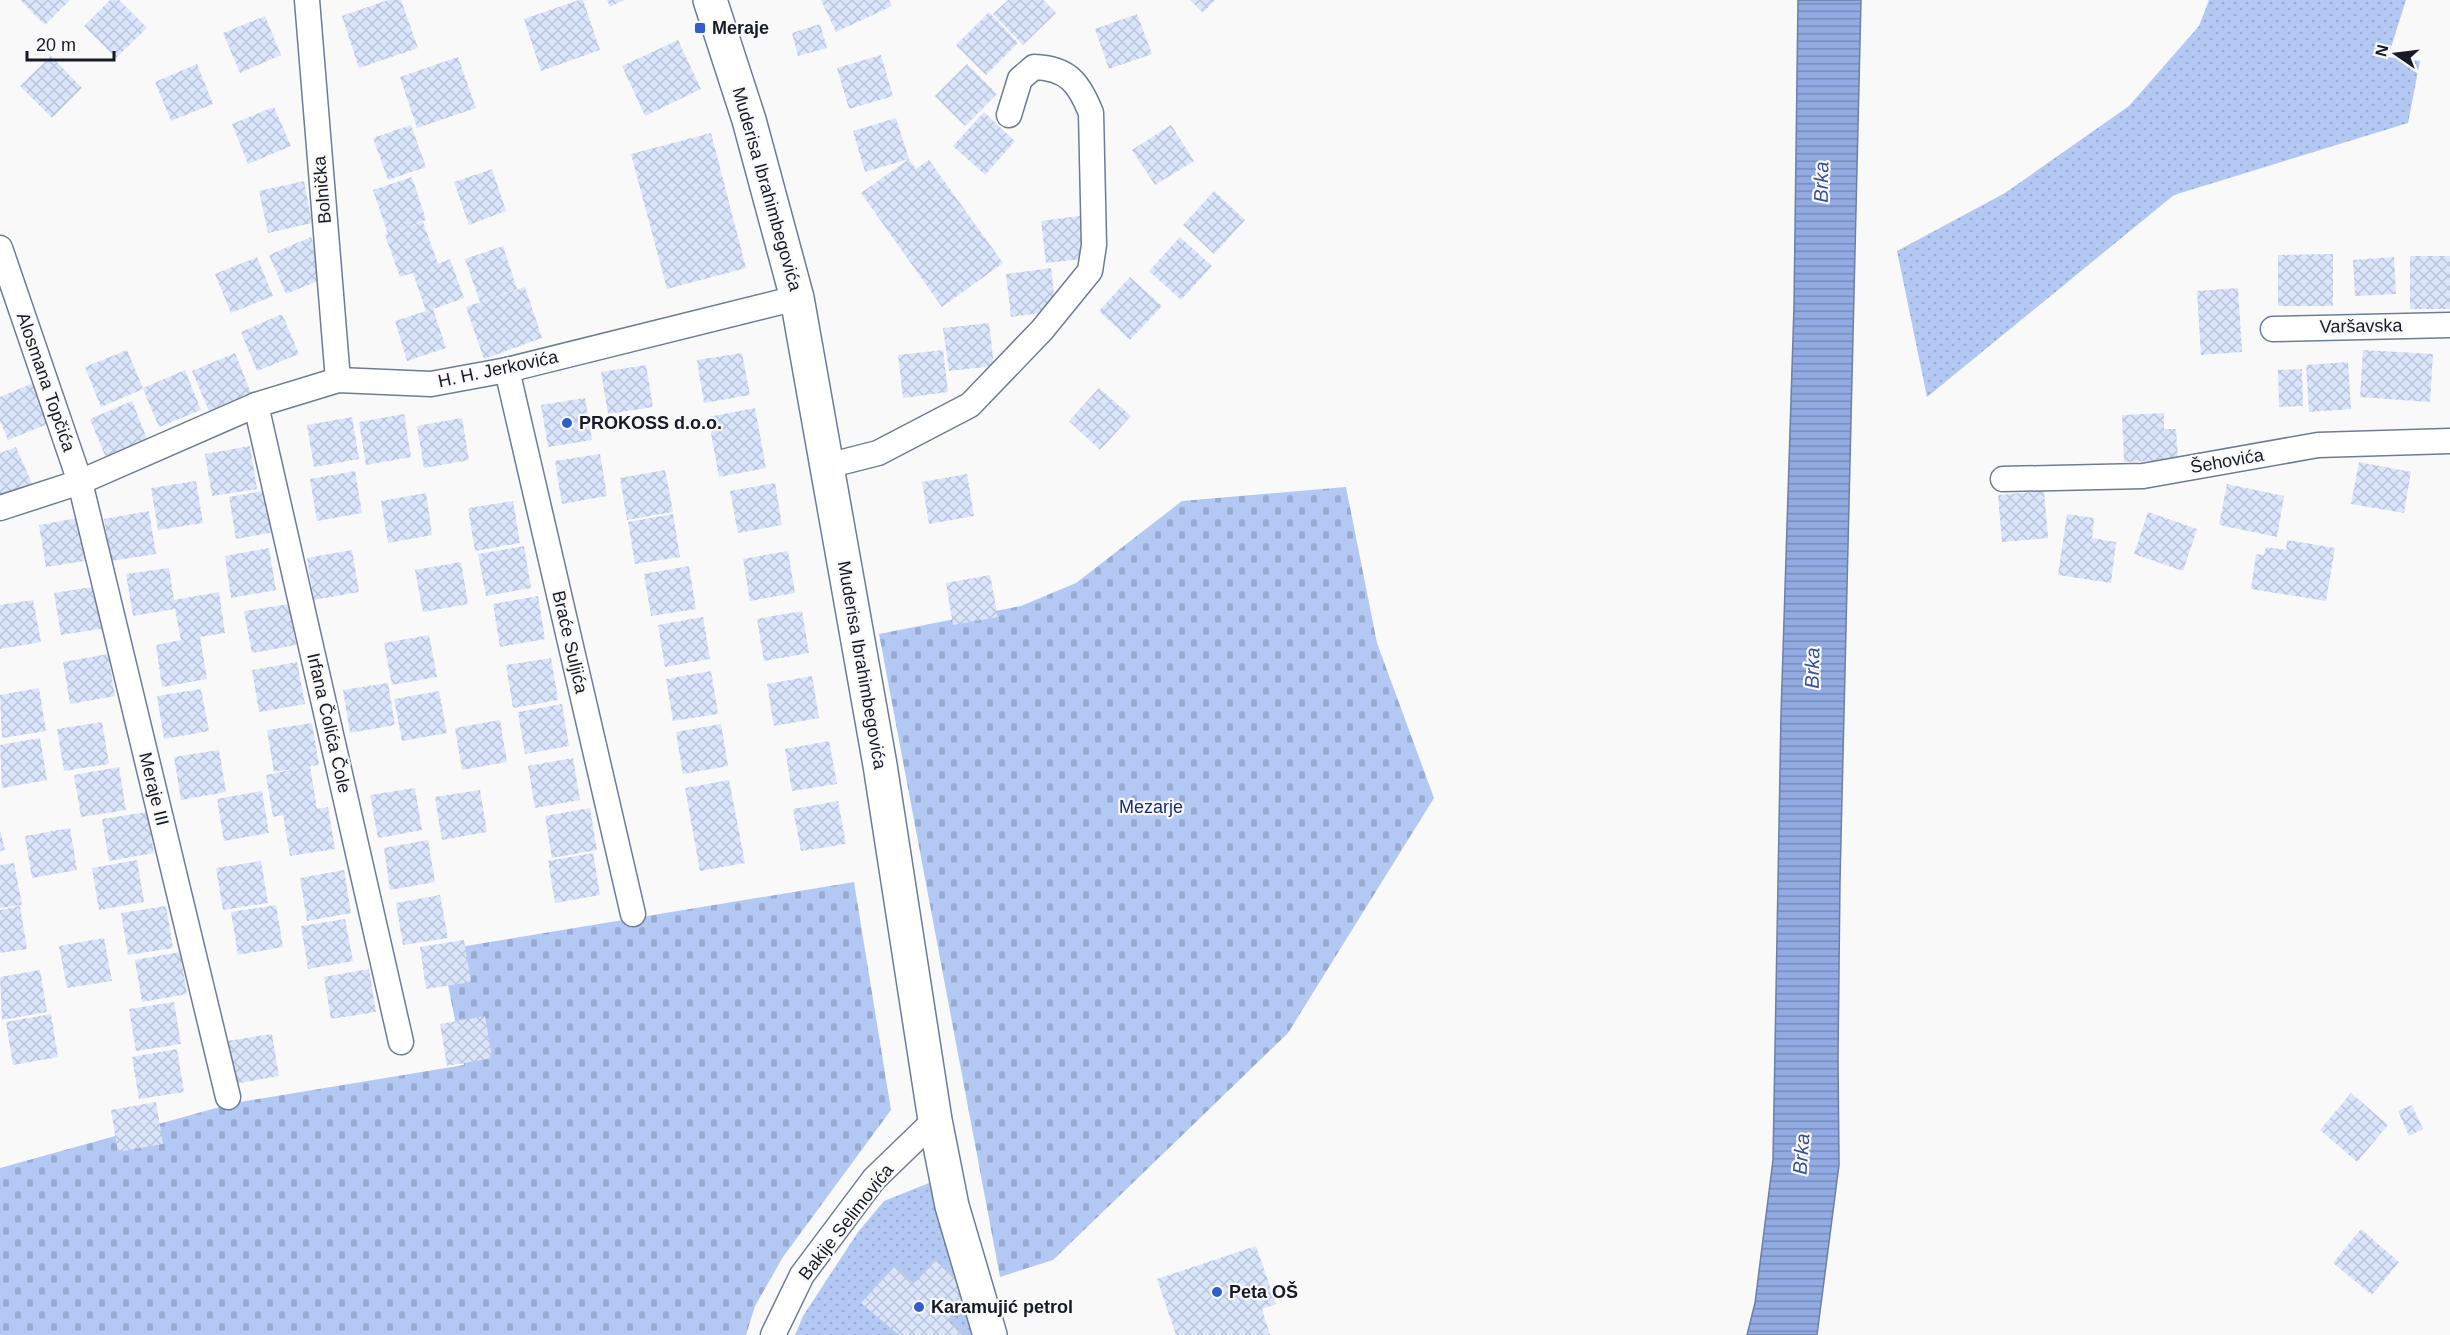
<svg xmlns="http://www.w3.org/2000/svg" width="2450" height="1335" font-family="Arial,sans-serif">
	<style>
		.grass { fill: url(#grass-dots) }
		.cemetery { fill: url(#cemetery-stones) }
		.water { fill: url(#water-rules); stroke: #6d80a9; stroke-width: 1.5 }
		.building { fill: url(#building-cross-hatch) }
		.lines { fill: none; stroke-linecap: round; stroke-linejoin: round }
		.street-casing { stroke: #6f7c96; stroke-width: 27 }
		.secondary-casing { stroke: #6f7c96; stroke-width: 36 }
		.street { stroke: #fff; stroke-width: 24 }
		.secondary { stroke: #fff; stroke-width: 33 }
		.poi-dot { fill: #325dcd; stroke: #f9f9f9; stroke-width: 2 }
		.labels { text-anchor: middle; stroke-width: 4.5; stroke-linejoin: round; paint-order: stroke }
		.poi-label { font-size: 18px; font-weight: bold; fill: #161b25; stroke: #f9f9f9; text-anchor: start }
		.street-label { font-size: 18px; fill: #161b25; stroke: #f9f9f9 }
		.park-label { font-size: 18px; fill: #172f6e; stroke: #f9f9f9 }
		.water-label { font-size: 20px; font-style: italic; fill: #365295; stroke: #f9f9f9 }
	</style>
	<defs>
		<pattern id="grass-dots" width="8" height="8" patternUnits="userSpaceOnUse" patternTransform="scale(1.5)"><rect width="8" height="8" fill="#b3c8f3"/><path d="M2 2h.1M6 6h.1" fill="none" stroke="#99abd0" stroke-width="1.8" stroke-linecap="round"/></pattern>
		<pattern id="cemetery-stones" width="16" height="16" patternUnits="userSpaceOnUse" patternTransform="scale(1.5)"><rect width="16" height="16" fill="#b3c8f3"/><path d="M2 7V4a2 2 0 0 1 4 0v3zM10 15v-3a2 2 0 0 1 4 0v3z" fill="#99abd0"/></pattern>
		<pattern id="water-rules" width="6" height="5" patternUnits="userSpaceOnUse" patternTransform="scale(1.5)"><rect width="6" height="5" fill="#92abe2"/><path d="M0 2.5h6" fill="none" stroke="#768ab7"/></pattern>
		<pattern id="building-cross-hatch" width="8" height="8" patternUnits="userSpaceOnUse" patternTransform="scale(1.5)"><rect width="8" height="8" fill="#dae5fc"/><path d="M0 0l8 8M0 8l8-8" fill="none" stroke="#bac4d8"/></pattern>
	</defs>
	<rect width="100%" height="100%" fill="#f9f9f9"/>
	<!-- grass -->
	<g class="grass">
		<polygon points="2209,0 2406,0 2388,57 2420,61 2408,123 2174,195 1927,397 1897,251 2005,193 2129,106 2199,26"/>
		<polygon points="939,1179 981,1335 795,1335 803,1316 858,1232 884,1201"/>
	</g>
	<!-- cemetery -->
	<g class="cemetery">
		<polygon points="1346,487 1377,643 1434,798 1288,1033 1053,1260 1000,1277 879,634 1021,606 1076,583 1182,501"/>
		<polygon points="854,882 891,1110 783,1257 755,1306 746,1335 0,1335 0,1168 234,1103 464,1065 441,950"/>
	</g>
	<!-- water -->
	<polygon class="water" points="1798,0 1861,0 1840,881 1838,1058 1839,1165 1817,1335 1747,1335 1755,1303 1773,1160 1781,714 1794,306"/>
	<!-- building -->
	<g class="building">
		<polygon points="20,0 70,0 45,25"/>
		<polygon points="110,0 119,0 147,28 116,58 84,26"/>
		<polygon points="388,0 401,0 418,48 359,68 342,16"/>
		<polygon points="579,0 583,0 600,50 541,71 524,19"/>
		<polygon points="607,0 624,0 610,7"/>
		<polygon points="821,0 889,0 892,6 836,32"/>
		<polygon points="1008,0 1043,0 1056,13 1023,45 993,14"/>
		<polygon points="1190,0 1215,0 1203,13"/>
		<polygon points="989,12 1018,43 986,75 956,45"/>
		<polygon points="1137,14 1152,54 1109,69 1095,29"/>
		<polygon points="265,16 281,55 240,73 223,33"/>
		<polygon points="820,24 827,48 798,56 792,33"/>
		<polygon points="678,40 701,89 645,116 622,66"/>
		<polygon points="881,55 893,96 849,109 837,68"/>
		<polygon points="51,56 82,88 52,118 20,86"/>
		<polygon points="458,57 476,108 417,128 400,77"/>
		<polygon points="197,64 213,104 171,121 155,82"/>
		<polygon points="967,64 997,94 965,126 935,96"/>
		<polygon points="274,107 291,146 248,164 232,124"/>
		<polygon points="984,112 1015,141 985,175 953,146"/>
		<polygon points="896,118 909,159 916,169 929,160 1003,263 942,307 861,193 909,159 865,172 853,131"/>
		<polygon points="411,125 426,167 388,180 373,138"/>
		<polygon points="1171,125 1194,161 1155,185 1132,150"/>
		<polygon points="711,133 746,268 667,289 631,154"/>
		<polygon points="492,169 506,211 469,225 454,182"/>
		<polygon points="412,177 426,220 394,232 423,222 438,264 450,259 464,298 433,309 446,348 407,361 395,321 426,311 413,273 400,277 385,235 388,234 373,190"/>
		<polygon points="304,181 312,223 268,233 259,191"/>
		<polygon points="1214,191 1245,220 1214,254 1183,225"/>
		<polygon points="1086,215 1091,258 1046,263 1041,221"/>
		<polygon points="311,237 328,277 286,294 269,255"/>
		<polygon points="1180,237 1212,266 1181,300 1149,271"/>
		<polygon points="503,246 517,289 480,302 465,259"/>
		<polygon points="2333,254 2333,306 2278,306 2278,255"/>
		<rect x="2410" y="256" width="40" height="53"/>
		<polygon points="257,257 273,296 231,313 215,274"/>
		<polygon points="2394,257 2396,294 2355,296 2353,260"/>
		<polygon points="1051,268 1056,311 1011,317 1006,274"/>
		<polygon points="1130,277 1162,306 1130,340 1099,311"/>
		<polygon points="525,287 542,338 484,359 466,307"/>
		<polygon points="2238,288 2242,352 2201,355 2197,291"/>
		<polygon points="282,314 299,354 257,371 241,332"/>
		<polygon points="989,323 994,366 949,371 943,328"/>
		<polygon points="127,350 143,388 185,370 201,410 159,427 143,389 101,407 85,367"/>
		<polygon points="943,350 948,392 903,398 898,355"/>
		<polygon points="2363,350 2433,354 2430,402 2360,397"/>
		<polygon points="235,353 251,393 209,411 192,371"/>
		<polygon points="742,353 750,395 704,403 697,360"/>
		<polygon points="2348,362 2351,409 2309,412 2306,365"/>
		<polygon points="646,365 653,407 608,414 601,372"/>
		<polygon points="2302,369 2303,406 2279,407 2278,370"/>
		<polygon points="33,383 50,423 8,440 0,421 0,397"/>
		<polygon points="1099,388 1131,416 1100,450 1069,421"/>
		<polygon points="585,398 592,440 548,447 541,405"/>
		<polygon points="132,401 148,441 106,458 90,419"/>
		<polygon points="755,408 766,468 719,477 708,417"/>
		<polygon points="2164,413 2164,429 2176,429 2178,460 2124,462 2122,415"/>
		<polygon points="404,414 411,457 366,465 359,422"/>
		<polygon points="352,417 359,459 314,467 307,425"/>
		<polygon points="462,418 469,460 424,468 417,426"/>
		<polygon points="250,446 257,489 212,496 205,454"/>
		<polygon points="16,447 33,486 0,500 0,453"/>
		<polygon points="600,454 607,496 562,504 555,461"/>
		<polygon points="2359,462 2411,472 2404,513 2351,504"/>
		<polygon points="665,470 673,512 627,520 620,478"/>
		<polygon points="355,471 362,513 317,521 310,479"/>
		<polygon points="967,474 974,516 929,524 922,482"/>
		<polygon points="196,481 203,523 158,530 151,488"/>
		<polygon points="775,483 782,525 738,533 730,491"/>
		<polygon points="2227,484 2284,496 2277,537 2219,525"/>
		<polygon points="274,489 281,531 236,539 229,497"/>
		<polygon points="2044,491 2048,538 2002,542 1998,495"/>
		<polygon points="426,493 432,535 388,543 381,501"/>
		<polygon points="513,501 520,543 475,551 468,508"/>
		<polygon points="149,511 156,554 111,561 104,519"/>
		<polygon points="2148,512 2197,529 2183,571 2134,554"/>
		<polygon points="673,514 680,557 635,564 628,522"/>
		<polygon points="2067,514 2094,518 2092,538 2116,542 2111,583 2058,575"/>
		<polygon points="84,517 91,560 46,567 39,525"/>
		<polygon points="2287,540 2335,548 2326,601 2251,589 2256,554 2264,555 2266,547 2286,550"/>
		<polygon points="524,546 531,588 486,596 478,554"/>
		<polygon points="269,548 276,590 231,598 225,556"/>
		<polygon points="352,550 359,592 314,600 307,558"/>
		<polygon points="788,551 795,593 750,601 743,559"/>
		<polygon points="461,562 468,604 423,612 415,570"/>
		<polygon points="689,566 696,609 651,616 644,574"/>
		<polygon points="169,568 174,600 219,592 225,633 200,637 207,679 162,687 156,645 181,640 175,609 133,616 126,574"/>
		<polygon points="990,575 998,617 953,625 946,583"/>
		<polygon points="99,586 106,628 61,635 54,593"/>
		<polygon points="538,596 545,639 500,647 493,604"/>
		<polygon points="33,600 41,642 0,649 0,605"/>
		<polygon points="289,604 296,645 252,653 244,611"/>
		<polygon points="802,611 809,653 764,661 757,619"/>
		<polygon points="703,617 710,659 665,667 658,625"/>
		<polygon points="429,635 437,677 392,685 384,643"/>
		<polygon points="108,654 115,696 70,704 63,662"/>
		<polygon points="551,658 558,700 513,708 506,665"/>
		<polygon points="297,662 305,704 259,712 252,670"/>
		<polygon points="711,671 718,714 673,721 666,679"/>
		<polygon points="812,676 819,718 774,726 767,684"/>
		<polygon points="388,683 395,725 350,733 343,690"/>
		<polygon points="39,688 46,731 2,738 0,695"/>
		<polygon points="201,689 209,731 164,739 157,696"/>
		<polygon points="439,691 447,733 402,741 394,699"/>
		<polygon points="562,704 569,746 525,754 518,712"/>
		<polygon points="500,720 507,762 462,770 455,728"/>
		<polygon points="102,722 109,764 64,771 57,729"/>
		<polygon points="312,723 319,765 310,766 317,809 328,807 335,849 290,856 283,815 273,817 266,775 300,768 274,772 267,730"/>
		<polygon points="721,724 728,766 683,774 676,732"/>
		<polygon points="40,738 47,780 2,788 0,745"/>
		<polygon points="829,741 837,784 792,791 785,749"/>
		<polygon points="219,750 226,792 181,800 174,757"/>
		<polygon points="573,758 580,800 535,808 528,766"/>
		<polygon points="119,767 126,810 81,817 74,775"/>
		<polygon points="729,780 745,863 700,871 685,788"/>
		<polygon points="415,788 422,830 378,838 370,795"/>
		<polygon points="480,790 487,832 442,840 435,797"/>
		<polygon points="262,791 269,833 224,841 217,799"/>
		<polygon points="838,801 846,844 801,851 793,809"/>
		<polygon points="590,808 597,850 552,858 545,816"/>
		<polygon points="147,812 154,853 109,861 102,819"/>
		<polygon points="70,828 77,870 32,878 25,836"/>
		<polygon points="0,830 5,850 0,851"/>
		<polygon points="428,840 435,882 390,890 384,848"/>
		<polygon points="593,853 600,895 555,903 548,861"/>
		<polygon points="137,860 144,902 99,910 92,868"/>
		<polygon points="261,861 268,903 223,910 216,868"/>
		<polygon points="14,863 22,905 0,908 0,865"/>
		<polygon points="344,870 351,913 307,921 300,878"/>
		<polygon points="440,895 448,938 403,945 396,903"/>
		<polygon points="276,905 283,947 238,955 231,912"/>
		<polygon points="20,906 27,949 0,953 0,910"/>
		<polygon points="166,906 173,948 128,955 121,913"/>
		<polygon points="345,919 353,961 308,969 301,926"/>
		<polygon points="104,938 112,981 67,988 59,946"/>
		<polygon points="464,940 471,982 426,989 420,947"/>
		<polygon points="180,952 187,994 142,1002 135,960"/>
		<polygon points="369,969 376,1012 331,1019 324,977"/>
		<polygon points="40,970 47,1012 2,1020 0,977"/>
		<polygon points="174,1002 181,1044 136,1051 129,1009"/>
		<polygon points="51,1014 58,1057 13,1065 6,1022"/>
		<polygon points="485,1016 492,1058 447,1066 440,1024"/>
		<polygon points="272,1034 279,1076 234,1084 227,1041"/>
		<polygon points="177,1049 184,1092 139,1099 132,1057"/>
		<polygon points="2351,1093 2388,1125 2357,1162 2320,1130"/>
		<polygon points="156,1102 163,1144 118,1152 111,1110"/>
		<polygon points="2412,1105 2423,1129 2409,1136 2398,1111"/>
		<polygon points="2361,1229 2399,1262 2372,1295 2333,1263"/>
		<polygon points="1256,1246 1276,1304 1262,1309 1270,1335 1176,1335 1157,1279"/>
		<polygon points="935,1259 973,1293 948,1320 964,1335 899,1335 861,1303 895,1266 913,1283"/>
	</g>
	<g class="lines">
		<!-- street casing -->
		<g class="street-casing">
			<g id="street">
				<polyline points="307,0 338,380"/>
				<polyline points="0,248 80,482 228,1097"/>
				<polyline points="2273,329 2450,325"/>
				<polyline points="507,370 633,914"/>
				<polyline points="256,405 401,1042"/>
				<path d="M827,466L878,453L970,405L1042,330L1090,271L1094,245L1091,113C1079,83 1068,68 1034,67L1020,79L1009,115"/>
				<polyline points="2003,479 2143,476 2318,445 2450,441"/>
				<polyline points="0,508 80,482 256,405 338,380 431,384 507,370 797,298"/>
				<polyline points="773,1335 802,1275 874,1179 935,1120"/>
			</g>
		</g>
		<!-- secondary casing -->
		<g class="secondary-casing">
			<polyline id="secondary" points="710,0 749,120 797,298 880,765 935,1120 952,1206 990,1335"/>
		</g>
		<!-- street -->
		<use href="#street" class="street"/>
		<!-- secondary -->
		<use href="#secondary" class="secondary"/>
	</g>
	<!-- markers -->
	<g class="poi-dot">
		<rect x="694" y="22" width="12" height="12" rx="3"/>
		<circle cx="567" cy="423" r="6"/>
		<circle cx="1217" cy="1292" r="6"/>
		<circle cx="919" cy="1307" r="6"/>
	</g>
	<g class="labels">
		<!-- poi labels -->
		<g class="poi-label">
			<text x="712" y="34">Meraje</text>
			<text x="579" y="429">PROKOSS d.o.o.</text>
			<text x="1229" y="1298">Peta OŠ</text>
			<text x="931" y="1313">Karamujić petrol</text>
		</g>
		<!-- street labels -->
		<g class="street-label">
			<text transform="translate(767 189) rotate(74)" y="6">Muderisa Ibrahimbegovića</text>
			<text transform="translate(322 190) rotate(-95)" y="6">Bolnička</text>
			<text transform="translate(2361 326) rotate(-1)" y="6">Varšavska</text>
			<text transform="translate(498 369) rotate(-12)" y="6">H. H. Jerkovića</text>
			<text transform="translate(46 382) rotate(71)" y="6">Alosmana Topčića</text>
			<text transform="translate(2227 461) rotate(-10)" y="6">Šehovića</text>
			<text transform="translate(570 642) rotate(77)" y="6">Braće Suljića</text>
			<text transform="translate(862 665) rotate(80)" y="6">Muderisa Ibrahimbegovića</text>
			<text transform="translate(329 723) rotate(77)" y="6">Irfana Čolića Čole</text>
			<text transform="translate(154 789) rotate(76)" y="6">Meraje III</text>
			<text transform="translate(846 1222) rotate(-52)" y="6">Bakije Selimovića</text>
		</g>
		<!-- park labels -->
		<g class="park-label">
			<text x="1151" y="813">Mezarje</text>
		</g>
		<!-- water labels -->
		<g class="water-label">
			<text transform="translate(1821 182) rotate(-89)" y="7">Brka</text>
			<text transform="translate(1812 668) rotate(-89)" y="7">Brka</text>
			<text transform="translate(1801 1154) rotate(-86)" y="7">Brka</text>
		</g>
	</g>
	<!-- north arrow -->
	<g transform="translate(2396 54) rotate(284)" stroke="#f9f9f9" stroke-width="4.5" paint-order="stroke">
	<path d="M0-4.5L10 22L0 15L-10 22Z" fill="#161b25"/>
	<text y="-9" font-size="16" font-weight="bold" text-anchor="middle" fill="#161b25">N</text>
	</g>
	<!-- scale -->
	<path d="M27 51v9h87v-9" fill="none" stroke="#161b25" stroke-width="3"/>
	<text x="36" y="51" font-size="18" fill="#161b25" stroke="#f9f9f9" stroke-width="4.5" paint-order="stroke">20 m</text>
</svg>
